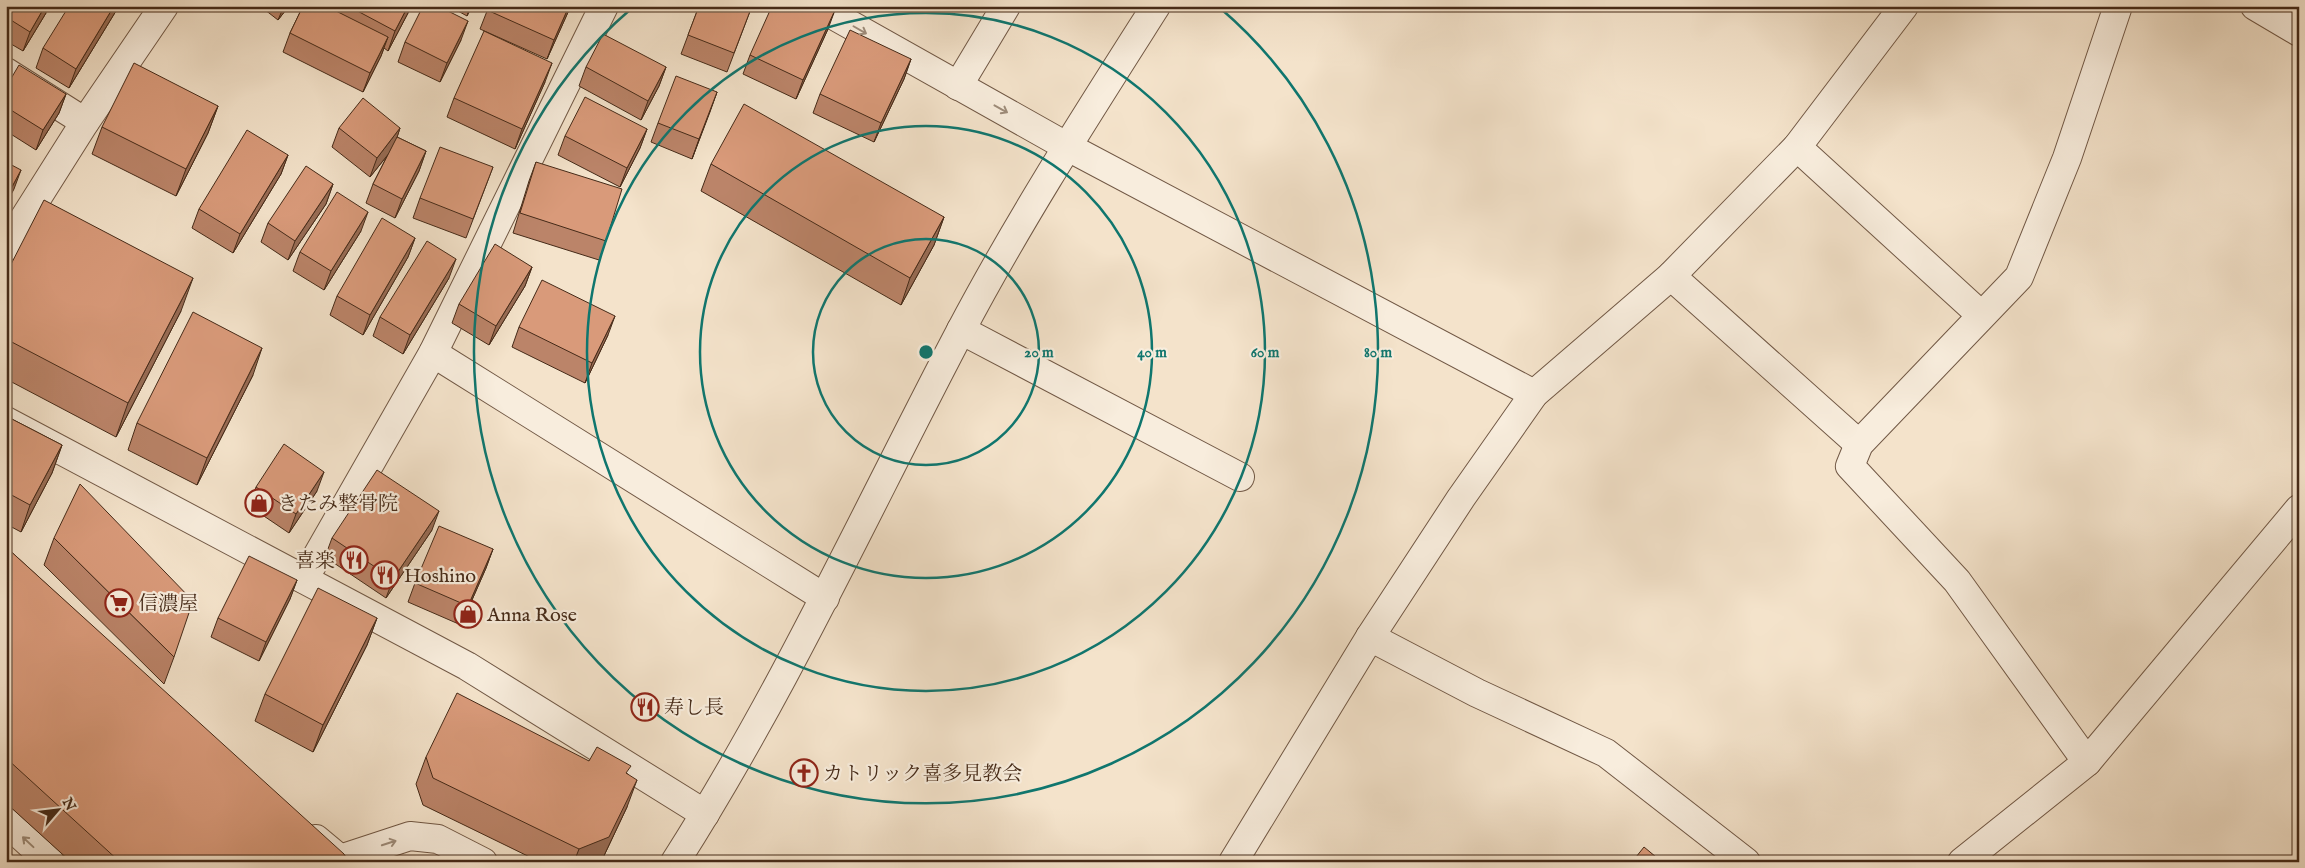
<svg xmlns="http://www.w3.org/2000/svg" width="2305" height="868" font-family="'IM FELL English','Noto Serif JP',serif">
	<style>
		.lines { fill: none; stroke-linecap: round; stroke-linejoin: round }
		.minor-casing { stroke: #715845; stroke-width: 30 }
		.minor { stroke: #f8eddd; stroke-width: 28 }
		.wall { fill: #bb8469; stroke: #452a18 }
		.shaded-wall { fill: #986c55; stroke: #452a18 }
		.building { fill: #d99a7a; stroke: #452a18 }
		.oneway { stroke: #9e8c7a }
		.ring { fill: none; stroke: #0f766e; stroke-width: 2.5 }
		.labels { text-anchor: middle; stroke-width: 4.5; stroke-linejoin: round; paint-order: stroke }
		.poi-label { font-size: 20px; fill: #452a18; stroke: #f8eddd; text-anchor: start }
		.centre { fill: #0f766e; stroke: #f8eddd; stroke-width: 2.5 }
		.ring-label { font-size: 15px; text-anchor: middle; font-weight: bold; fill: #0f766e; stroke: #f8eddd; stroke-width: 4.5; stroke-linejoin: round; paint-order: stroke }
	</style>
	<rect width="100%" height="100%" fill="#f4e3cb"/>
	<filter id="stains"><feTurbulence type="fractalNoise" baseFrequency=".004" numOctaves="4"/><feColorMatrix values="0 0 0 0 .2 0 0 0 0 .09 0 0 0 0 .02 0 0 0 .5 -.17"/></filter>
	<radialGradient id="worn" r=".72"><stop offset=".6" stop-color="#630" stop-opacity="0"/><stop offset="1" stop-color="#630" stop-opacity=".3"/></radialGradient>
	<g class="lines">
		<!-- minor casing -->
		<g class="minor-casing">
			<g id="minor">
				<polyline points="817,6 1066,146 1534,394"/>
				<polyline points="2255,6 2299,32"/>
				<polyline points="6,72 85,122"/>
				<polyline points="958,86 1006,6"/>
				<polyline points="1797,147 1981,315"/>
				<polyline points="6,247 85,122 164,6"/>
				<polyline points="1671,276 1859,444"/>
				<polyline points="961,330 1240,477"/>
				<polyline points="433,353 825,598"/>
				<polyline points="6,421 467,666 705,814"/>
				<polyline points="304,579 433,353 604,6"/>
				<polyline points="1370,637 1477,693 1606,753 1746,862"/>
				<polyline points="2087,762 1957,581 1850,466 1859,444 2019,277 2067,158 2118,6"/>
				<polyline points="6,822 50,862"/>
				<polyline points="316,839 340,859 410,836 438,839 483,862"/>
				<path d="M675,862C783,693 867,509 960,332C1019,220 1088,113 1156,6"/>
				<polyline points="1233,862 1370,637 1461,498 1534,394 1671,276 1797,147 1904,6"/>
				<polyline points="1962,862 2087,762 2299,509"/>
			</g>
		</g>
		<!-- minor -->
		<use href="#minor" class="minor"/>
	</g>
	<!-- wall -->
	<g class="wall">
		<polygon points="6,6 46,13 23,51 6,41"/>
		<polygon points="119,6 69,88 36,68 43,48"/>
		<polygon points="260,6 289,6 278,20"/>
		<polygon points="303,6 410,6 408,13 388,51 384,48 381,56 363,92 283,52 290,33"/>
		<polygon points="449,6 472,6 467,16"/>
		<polygon points="489,6 569,10 547,59 480,29"/>
		<polygon points="699,6 752,6 727,72 681,54"/>
		<polygon points="828,29 796,99 743,74 750,55"/>
		<polygon points="461,40 440,82 398,62 405,42"/>
		<polygon points="911,59 904,79 874,142 813,113 820,94"/>
		<polygon points="586,67 666,67 659,86 641,120 579,86"/>
		<polygon points="545,82 515,149 447,117 454,98"/>
		<polygon points="6,87 66,94 59,113 36,150 6,131"/>
		<polygon points="717,92 692,159 651,142 658,123"/>
		<polygon points="218,106 208,133 176,196 92,154 102,127"/>
		<polygon points="339,128 400,128 397,137 426,151 419,171 395,218 366,203 373,184 387,156 370,177 332,147"/>
		<polygon points="647,129 640,148 620,187 558,155 565,136"/>
		<polygon points="288,155 281,174 233,253 192,228 199,209"/>
		<polygon points="536,162 606,241 599,260 513,233 529,181"/>
		<polygon points="711,164 944,217 934,245 901,305 701,191"/>
		<polygon points="493,167 466,238 413,218 420,198"/>
		<polygon points="333,184 326,204 288,260 261,242 268,223"/>
		<polygon points="361,231 324,290 293,271 300,252"/>
		<polygon points="415,238 408,257 363,335 330,315 337,296"/>
		<polygon points="532,267 525,286 489,345 452,323 459,304"/>
		<polygon points="6,274 181,311 116,437 6,379"/>
		<polygon points="449,278 403,354 373,336 380,317"/>
		<polygon points="519,327 608,335 585,383 512,347"/>
		<polygon points="253,375 197,485 128,450 137,423"/>
		<polygon points="6,416 62,445 52,473 21,532 6,524"/>
		<polygon points="256,487 317,491 289,533 249,506"/>
		<polygon points="432,530 386,598 325,557 332,538"/>
		<polygon points="54,538 174,657 164,684 44,565"/>
		<polygon points="6,547 349,862 71,862 6,803"/>
		<polygon points="493,549 486,568 461,625 408,602 415,583"/>
		<polygon points="297,580 290,599 259,661 211,637 218,618"/>
		<polygon points="377,618 367,645 313,752 255,721 265,694"/>
		<polygon points="426,757 589,761 628,774 627,807 601,862 540,862 423,805 416,784"/>
	</g>
	<!-- shaded-wall -->
	<g class="shaded-wall">
		<polygon points="45,6 48,6 46,13 23,51 30,32"/>
		<polygon points="114,6 119,6 69,88 76,69"/>
		<polygon points="284,6 289,6 278,20"/>
		<polygon points="408,6 410,6 408,13 388,51 395,31"/>
		<polygon points="470,6 472,6 467,16"/>
		<polygon points="569,6 570,6 569,10 547,59 554,40"/>
		<polygon points="835,10 828,29 796,99 803,80"/>
		<polygon points="468,21 461,40 440,82 447,63"/>
		<polygon points="388,37 381,56 363,92 370,73"/>
		<polygon points="911,59 904,79 874,142 881,123"/>
		<polygon points="552,63 545,82 515,149 522,129"/>
		<polygon points="666,67 659,86 641,120 648,101"/>
		<polygon points="717,92 710,112 692,159 699,139"/>
		<polygon points="66,94 59,113 36,150 43,130"/>
		<polygon points="218,106 208,133 176,196 186,169"/>
		<polygon points="400,128 394,147 370,177 377,158"/>
		<polygon points="647,129 640,148 620,187 627,168"/>
		<polygon points="426,151 419,171 395,218 402,199"/>
		<polygon points="288,155 281,174 233,253 240,234"/>
		<polygon points="21,170 14,189 6,204 6,198"/>
		<polygon points="333,184 326,204 288,260 295,241"/>
		<polygon points="368,212 361,231 324,290 331,271"/>
		<polygon points="944,217 934,245 901,305 910,278"/>
		<polygon points="415,238 408,257 363,335 370,315"/>
		<polygon points="456,259 449,278 403,354 410,335"/>
		<polygon points="532,267 525,286 489,345 496,326"/>
		<polygon points="193,278 181,311 116,437 128,403"/>
		<polygon points="615,316 608,335 585,383 592,363"/>
		<polygon points="262,348 253,375 197,485 207,458"/>
		<polygon points="62,445 52,473 21,532 30,505"/>
		<polygon points="324,472 317,491 289,533 296,514"/>
		<polygon points="439,511 432,530 386,598 393,579"/>
		<polygon points="493,549 486,568 461,625 468,606"/>
		<polygon points="297,580 290,599 259,661 266,642"/>
		<polygon points="377,618 367,645 313,752 323,725"/>
		<polygon points="637,780 627,807 601,862 574,862 579,849"/>
	</g>
	<!-- building -->
	<g class="building">
		<polygon points="6,6 45,6 30,32 6,17"/>
		<polygon points="69,6 114,6 76,69 43,48"/>
		<polygon points="303,6 326,6 388,37 370,73 290,33"/>
		<polygon points="348,6 408,6 395,31"/>
		<polygon points="423,6 438,6 468,21 447,63 405,42"/>
		<polygon points="489,6 569,6 554,40 487,10"/>
		<polygon points="699,6 752,6 734,53 688,35"/>
		<polygon points="772,6 827,6 835,10 803,80 750,55"/>
		<polygon points="850,30 911,59 881,123 820,94"/>
		<polygon points="484,31 552,63 522,129 454,98"/>
		<polygon points="603,34 666,67 648,101 586,67"/>
		<polygon points="134,63 218,106 186,169 102,127"/>
		<polygon points="19,65 66,94 43,130 6,107 6,87"/>
		<polygon points="676,76 717,92 699,139 658,123"/>
		<polygon points="585,97 647,129 627,168 565,136"/>
		<polygon points="363,98 400,128 377,158 339,128"/>
		<polygon points="744,104 944,217 910,278 711,164"/>
		<polygon points="247,130 288,155 240,234 199,209"/>
		<polygon points="397,137 426,151 402,199 373,184"/>
		<polygon points="440,147 493,167 473,219 420,198"/>
		<polygon points="6,162 21,170 6,198"/>
		<polygon points="536,162 622,189 606,241 520,213"/>
		<polygon points="306,166 333,184 295,241 268,223"/>
		<polygon points="337,192 368,212 331,271 300,252"/>
		<polygon points="44,200 193,278 128,403 6,339 6,274"/>
		<polygon points="382,218 415,238 370,315 337,296"/>
		<polygon points="427,241 456,259 410,335 380,317"/>
		<polygon points="495,244 532,267 496,326 459,304"/>
		<polygon points="542,280 615,316 592,363 519,327"/>
		<polygon points="193,312 262,348 207,458 137,423"/>
		<polygon points="6,416 62,445 30,505 6,492"/>
		<polygon points="284,444 324,472 296,514 256,487"/>
		<polygon points="377,470 439,511 393,579 332,538"/>
		<polygon points="80,484 193,601 174,657 54,538"/>
		<polygon points="439,526 493,549 468,606 415,583"/>
		<polygon points="6,547 344,854 349,862 120,862 6,758"/>
		<polygon points="249,556 297,580 266,642 218,618"/>
		<polygon points="318,588 377,618 323,725 265,694"/>
		<polygon points="457,693 589,761 597,747 631,766 626,773 637,780 609,837 579,849 433,778 426,757"/>
		<polygon points="1644,847 1662,862 1632,862"/>
	</g>
	<!-- one-way arrows -->
	<defs><path id="oneway-shaft" d="M-6 0H5M1.5-3L5.5 0L1.5 3" fill="none" stroke-width="1.6" stroke-linecap="round" stroke-linejoin="round" transform="scale(1.25)"/></defs>
	<g class="oneway">
		<use href="#oneway-shaft" transform="translate(860 30) rotate(30)"/>
		<use href="#oneway-shaft" transform="translate(1001 109) rotate(29)"/>
		<use href="#oneway-shaft" transform="translate(28 842) rotate(-137)"/>
		<use href="#oneway-shaft" transform="translate(389 843) rotate(-18)"/>
	</g>
	<!-- distance rings -->
	<g class="ring">
		<circle cx="926" cy="352" r="113"/>
		<circle cx="926" cy="352" r="226"/>
		<circle cx="926" cy="352" r="339"/>
		<path d="M1220 8A452 452 0 1 1 632 8"/>
	</g>
	<!-- icons -->
	<defs>
		<g id="shop-ring" transform="scale(1.4375)"><circle r="9.5" fill="#f8eddd" stroke="#8f2418" stroke-width="1.5"/><path d="M-5-2.5h2.3a2.7 3.5 0 0 1 5.4 0H5L5.5 6h-11ZM-1.5-2.5h3a1.5 2.3 0 0 0-3 0Z" fill="#8f2418"/></g>
		<g id="restaurant-ring" transform="scale(1.4375)"><circle r="9.5" fill="#f8eddd" stroke="#8f2418" stroke-width="1.5"/><path d="M-5-6h1v4h1v-4h1v4h1v-4h1v5L-1.5 .5V6h-2V.5L-5-1ZM5-6V6H3V1.5H1.5Q1.5-4 5-6Z" fill="#8f2418"/></g>
		<g id="supermarket-ring" transform="scale(1.4375)"><circle r="9.5" fill="#f8eddd" stroke="#8f2418" stroke-width="1.5"/><path d="M-6-5.5h2.5l.6 2H6L4.5 2H-2.5L-4.4-4H-6ZM-1.5 3.2a1.3 1.3 0 1 0 .1 0ZM3 3.2a1.3 1.3 0 1 0 .1 0Z" fill="#8f2418"/></g>
		<g id="church-ring" transform="scale(1.4375)"><circle r="9.5" fill="#f8eddd" stroke="#8f2418" stroke-width="1.5"/><path d="M-1.2-6h2.4v3.5h3.3v2.4h-3.3V6h-2.4V-.1h-3.3v-2.4h3.3Z" fill="#8f2418"/></g>
	</defs>
	<g fill-rule="evenodd">
		<use href="#shop-ring" x="259" y="503"/>
		<use href="#restaurant-ring" x="354" y="560"/>
		<use href="#restaurant-ring" x="385" y="575"/>
		<use href="#supermarket-ring" x="119" y="603"/>
		<use href="#shop-ring" x="468" y="614"/>
		<use href="#restaurant-ring" x="645" y="707"/>
		<use href="#church-ring" x="804" y="773"/>
	</g>
	<g class="labels">
		<!-- poi labels -->
		<g class="poi-label">
			<text x="278" y="510">きたみ整骨院</text>
			<text x="335" y="567" text-anchor="end">喜楽</text>
			<text x="404" y="582">Hoshino</text>
			<text x="138" y="610">信濃屋</text>
			<text x="487" y="621">Anna Rose</text>
			<text x="664" y="714">寿し長</text>
			<text x="823" y="780">カトリック喜多見教会</text>
		</g>
	</g>
	<circle cx="926" cy="352" r="8" class="centre"/>
	<g class="ring-label">
		<text x="1039" y="357">20 m</text>
		<text x="1152" y="357">40 m</text>
		<text x="1265" y="357">60 m</text>
		<text x="1378" y="357">80 m</text>
	</g>
	<!-- margin -->
	<rect width="2305" height="868" fill="none" stroke="#f4e3cb" stroke-width="25"/>
	<rect x="8" y="8" width="2290" height="853" fill="none" stroke="#452a18" stroke-width="2.5"/>
	<rect x="12" y="12" width="2280" height="843" fill="none" stroke="#452a18"/>
	<!-- north arrow -->
	<g transform="translate(58 810) rotate(62)" stroke="#f8eddd" stroke-width="4" paint-order="stroke">
	<path d="M0-4L9 19L0 12L-9 19Z" fill="#452a18"/>
	<text y="-8" font-size="14" font-weight="bold" text-anchor="middle" fill="#452a18">N</text>
	</g>
	<rect width="100%" height="100%" filter="url(#stains)"/>
	<rect width="100%" height="100%" fill="url(#worn)"/>
</svg>
